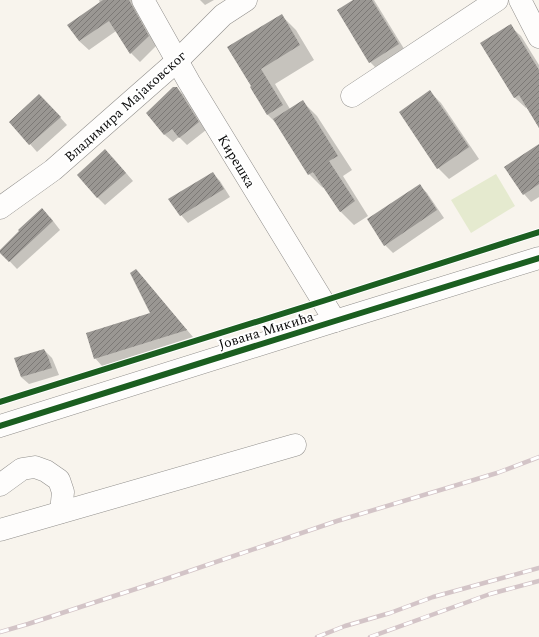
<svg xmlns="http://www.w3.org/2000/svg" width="539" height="637" font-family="Spectral,serif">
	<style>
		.green { fill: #e5eacf }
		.shadow { fill: #0003 }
		.building { fill: url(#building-hatch) }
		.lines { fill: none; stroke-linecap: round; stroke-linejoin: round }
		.minor-casing { stroke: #918f8c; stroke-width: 23 }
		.minor { stroke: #fefdfc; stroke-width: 22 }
		.rail-casing { stroke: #d3c4c7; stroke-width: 4.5 }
		.rail { stroke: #fff; stroke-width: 3; stroke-dasharray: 9; stroke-linecap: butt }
		.cycleway-casing { stroke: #fff; stroke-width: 8 }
		.cycleway { stroke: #1b5e20; stroke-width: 6 }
		.labels { text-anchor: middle; stroke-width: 4; stroke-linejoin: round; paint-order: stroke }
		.street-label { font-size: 14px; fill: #0a0a0a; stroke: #fff }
	</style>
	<defs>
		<pattern id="building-hatch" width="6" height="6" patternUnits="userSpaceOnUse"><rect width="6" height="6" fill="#9a9793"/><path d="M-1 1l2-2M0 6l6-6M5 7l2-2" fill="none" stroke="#7c7976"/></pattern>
	</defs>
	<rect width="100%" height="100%" fill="#f8f4ed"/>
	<!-- green -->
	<polygon class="green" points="496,174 515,206 471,233 451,200"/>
	<!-- shadow -->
	<g class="shadow">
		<polygon points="99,0 132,0 157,45 140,62 131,53 116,31 89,50 79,41 100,3"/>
		<polygon points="200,0 214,0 205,5"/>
		<polygon points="355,0 374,0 406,52 378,70 370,62"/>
		<polygon points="282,16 296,30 314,60 275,84 290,109 303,102 317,116 352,170 343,176 368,216 354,225 340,211 324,187 323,188 309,174 275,122 267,114 251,87"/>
		<polygon points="510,26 521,36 539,65 539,126 527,107 526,108 515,98 482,43"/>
		<polygon points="177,88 185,96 206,130 187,145 179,137 173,142 165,135 147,113"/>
		<polygon points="430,92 441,103 479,159 449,179 438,168"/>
		<polygon points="47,103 67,125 37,152 30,144"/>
		<polygon points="539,145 539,197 531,202 524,194"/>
		<polygon points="113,158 133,181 105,205 97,197"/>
		<polygon points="213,174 220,181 230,197 188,223 181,215"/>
		<polygon points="419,185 427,193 444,218 393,253 385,245"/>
		<polygon points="50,217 60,230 17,269 0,251"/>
		<polygon points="143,278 193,337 102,366 95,358 151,314"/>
		<polygon points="44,350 52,358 55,365 59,375 29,384 21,377"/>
	</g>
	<!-- building -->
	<g class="building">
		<polygon points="103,0 129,0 149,36 130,54 109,21 79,41 67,25"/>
		<polygon points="353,0 372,0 399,44 369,63 337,10"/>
		<polygon points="282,14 300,45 261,69 283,105 267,115 250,87 251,86 227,47"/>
		<polygon points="511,24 539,70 539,128 519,95 514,98 480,43"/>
		<polygon points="173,87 177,87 199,122 179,138 172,129 164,135 146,113"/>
		<polygon points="430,90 469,147 437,169 399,112"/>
		<polygon points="39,94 61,117 29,145 9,122"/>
		<polygon points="303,100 338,156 329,161 355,201 340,212 313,172 308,175 273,119"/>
		<polygon points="539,144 539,184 523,195 504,167"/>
		<polygon points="105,149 126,173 97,198 77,175"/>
		<polygon points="213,172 224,189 180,216 168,199"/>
		<polygon points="420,184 437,210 384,246 367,219"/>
		<polygon points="42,208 53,221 9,262 0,253 0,250 19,231 18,230"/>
		<polygon points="136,269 187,330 94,359 86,333 150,313 130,273"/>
		<polygon points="44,349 48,357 52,368 21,377 14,358"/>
	</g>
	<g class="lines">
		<!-- minor casing -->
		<g class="minor-casing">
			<g id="minor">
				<polyline points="143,0 189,82 335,321"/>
				<polyline points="520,0 539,37"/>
				<polyline points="352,96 497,0"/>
				<polyline points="0,208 53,170 177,61 223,15 246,0"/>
				<polyline points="0,426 335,321 539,258"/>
				<polyline points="0,485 22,469 35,467 46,471 59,480 63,492 61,512"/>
				<polyline points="0,530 295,445"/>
			</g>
		</g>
		<!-- minor -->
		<use href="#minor" class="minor"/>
		<!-- rail casing -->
		<g class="rail-casing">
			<g id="rail">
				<polyline points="0,632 28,624 151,584 337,521 497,473 539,457"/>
				<polyline points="317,637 345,626 390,613 433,597 539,568"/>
				<polyline points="370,637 490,594 539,581"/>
			</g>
		</g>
		<!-- rail -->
		<use href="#rail" class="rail"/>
		<!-- cycleway casing -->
		<g class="cycleway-casing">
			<g id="cycleway">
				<polyline points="0,402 323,301 539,232"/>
				<polyline points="0,426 335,321 539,258"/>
			</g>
		</g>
		<!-- cycleway -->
		<use href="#cycleway" class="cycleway"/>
	</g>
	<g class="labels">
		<!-- street labels -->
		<g class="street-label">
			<text transform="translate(125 106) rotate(-42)" y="5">Владимира Мајаковског</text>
			<text transform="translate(237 161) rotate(59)" y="5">Кирешка</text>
			<text transform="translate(266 330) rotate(-17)" y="5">Јована Микића</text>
		</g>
	</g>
</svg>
